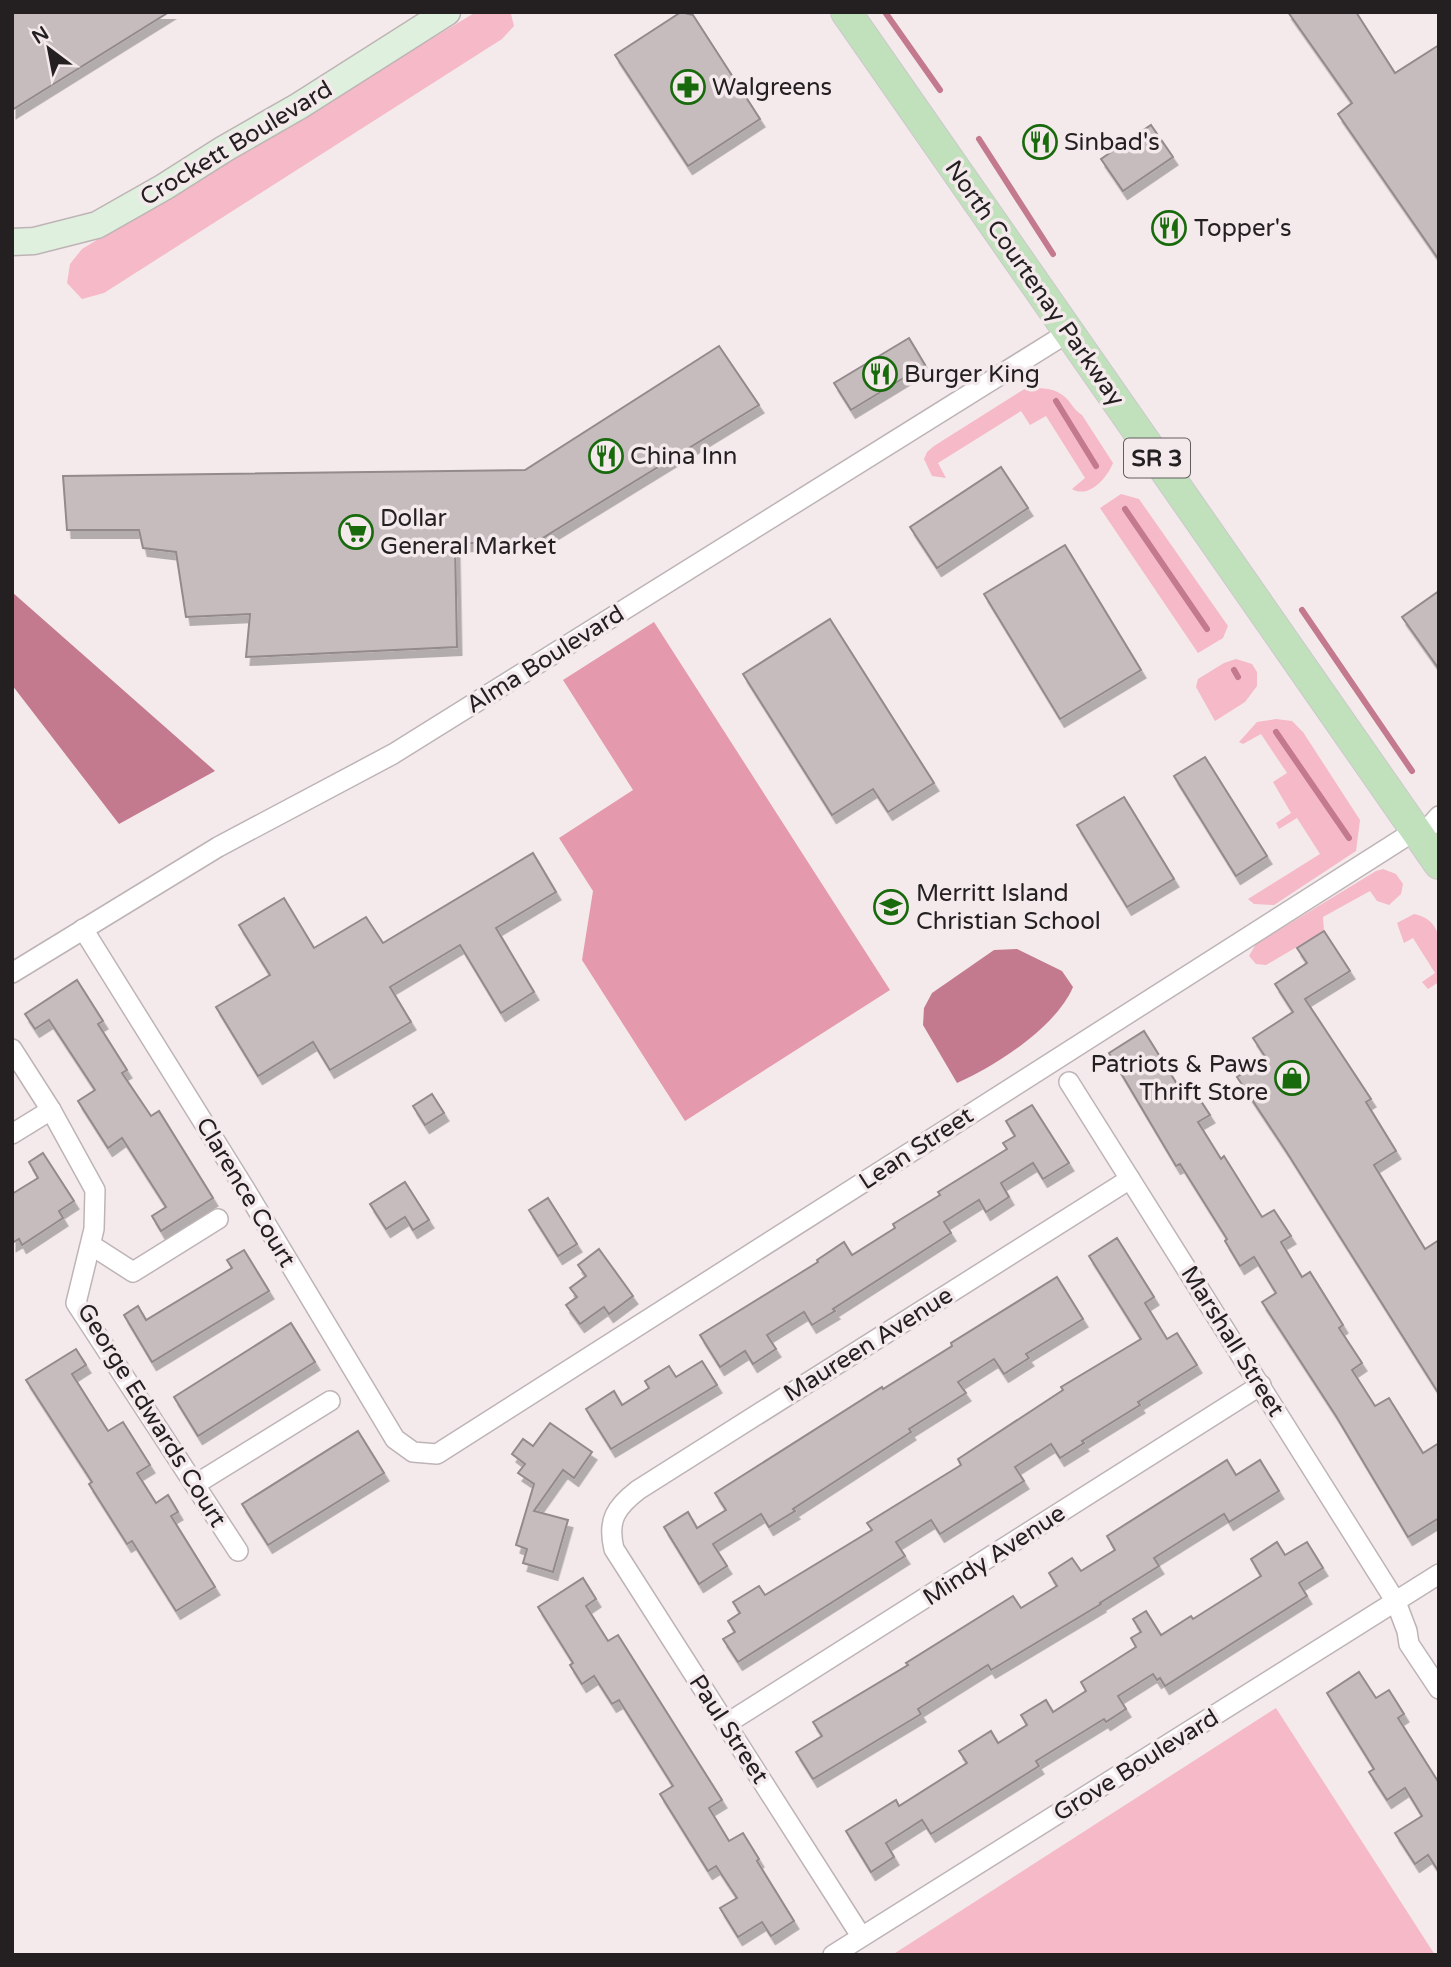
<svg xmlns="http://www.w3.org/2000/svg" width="1451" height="1967" font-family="'Varela Round',sans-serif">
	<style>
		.green { fill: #f5b9c8 }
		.forest { fill: #e499ac }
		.water { fill: #c37a8e }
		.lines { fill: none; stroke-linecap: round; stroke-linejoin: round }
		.stream { stroke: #c37a8e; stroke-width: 6 }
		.building { fill: #c6bcbe; stroke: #938a8c; stroke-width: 2; filter: url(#shadow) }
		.street-casing { stroke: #beb4b6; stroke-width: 22 }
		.secondary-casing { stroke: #beb4b6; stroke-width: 29 }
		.primary-casing { stroke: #cac9ca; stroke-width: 32 }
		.street { stroke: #fff; stroke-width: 19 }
		.secondary { stroke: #e0f0de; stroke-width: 26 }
		.primary { stroke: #c1e1bc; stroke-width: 30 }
		.labels { text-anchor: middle; stroke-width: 7; stroke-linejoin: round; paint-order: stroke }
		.shield { fill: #f4eaec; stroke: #625d5e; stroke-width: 2 }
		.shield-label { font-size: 23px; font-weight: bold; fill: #242021 }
		.poi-label { font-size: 24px; fill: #242021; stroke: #f4eaec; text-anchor: start }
		.street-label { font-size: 24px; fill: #242021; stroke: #f4eaec }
	</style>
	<defs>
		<filter id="shadow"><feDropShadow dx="4.5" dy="8" stdDeviation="0" flood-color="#0004"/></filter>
	</defs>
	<rect width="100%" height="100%" fill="#f4eaec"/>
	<!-- green -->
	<g class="green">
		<polygon points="476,12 511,14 514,26 502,39 104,293 82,299 67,283 70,264 82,249"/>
		<path d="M1026,388C1037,388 1051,387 1061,394C1070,399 1073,410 1082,415L1113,463C1107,478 1089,499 1072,489L1085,478L1046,416L1030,425L1021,411L938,463L946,478L932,476L924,459L927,452L934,446Z"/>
		<polygon points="1121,494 1139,499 1228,626 1223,638 1198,653 1100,508"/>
		<polygon points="1236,659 1252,664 1257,672 1257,686 1245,702 1215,721 1196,687 1198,679 1224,663"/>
		<polygon points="1276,719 1292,721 1303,732 1360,820 1356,851 1274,905 1254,904 1248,899 1320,854 1297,818 1279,829 1276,823 1291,813 1273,782 1287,773 1261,734 1243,744 1239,742 1257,722"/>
		<polygon points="1383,869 1396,874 1403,884 1401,894 1389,905 1377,901 1370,891 1323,917 1324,931 1266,965 1256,964 1249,956 1256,944 1376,871"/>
		<path d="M1414,914C1448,921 1439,954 1439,982L1428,989L1422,982L1435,973L1413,938L1404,943L1397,923Z"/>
		<polygon points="1276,1708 1435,1955 892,1955"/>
	</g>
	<!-- forest -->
	<polygon class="forest" points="654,622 890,990 685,1121 582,960 593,891 559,838 633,790 563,680"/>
	<!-- water -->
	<g class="water">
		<polygon points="12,592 215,771 119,824 12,685"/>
		<path d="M1017,949L1062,971L1073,987C1056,1027 996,1066 957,1083L923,1025L924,1008L932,993L994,950Z"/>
	</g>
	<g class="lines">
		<!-- stream -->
		<g class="stream">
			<polyline points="885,12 940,90"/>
			<polyline points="979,139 1053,254"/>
			<polyline points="1056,401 1096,466"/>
			<polyline points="1125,509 1207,629"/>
			<polyline points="1302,610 1412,771"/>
			<polyline points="1234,670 1238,677"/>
			<polyline points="1276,732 1349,838"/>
		</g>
	</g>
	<!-- building -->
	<g class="building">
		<polygon points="12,12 169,12 12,110"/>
		<polygon points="681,12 693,15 760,119 688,166 615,55"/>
		<polygon points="1288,12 1356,12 1395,73 1439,45 1439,260 1338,114 1352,103"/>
		<polygon points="1151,125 1173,157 1123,191 1101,159"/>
		<polygon points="909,338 925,365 851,410 834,383"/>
		<polygon points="719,346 759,405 541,539 455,544 457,647 246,657 250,614 186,617 176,552 143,548 139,530 67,530 63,476 525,470"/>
		<polygon points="1001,467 1028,508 937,568 910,527"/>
		<polygon points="1065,545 1141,670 1060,719 984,594"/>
		<polygon points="1439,591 1439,669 1402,617"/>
		<polygon points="830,619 934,783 888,812 873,789 832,815 743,674"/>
		<polygon points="1205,757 1267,856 1236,876 1174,776"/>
		<polygon points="1124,797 1174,879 1127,907 1077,825"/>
		<polygon points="533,853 556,892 496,928 534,992 501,1013 460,945 390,987 411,1022 330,1070 313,1042 258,1076 216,1007 270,975 239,925 284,898 314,948 366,917 383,943"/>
		<polygon points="1324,931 1350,971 1305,999 1371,1099 1366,1102 1396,1151 1374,1165 1425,1249 1439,1240 1439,1394 1286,1151 1237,1077 1266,1058 1253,1038 1293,1012 1275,984 1307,963 1297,948"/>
		<polygon points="77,980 103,1021 98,1024 127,1070 122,1073 151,1116 159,1111 213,1198 161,1231 152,1216 166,1207 122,1138 108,1148 78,1101 95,1090 49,1020 35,1029 25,1014"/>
		<polygon points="1144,1031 1182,1092 1191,1086 1210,1115 1198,1122 1221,1159 1224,1156 1262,1217 1274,1210 1291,1236 1281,1242 1302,1277 1310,1272 1343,1325 1339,1328 1362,1363 1352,1370 1375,1406 1389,1398 1423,1453 1439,1443 1439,1518 1408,1537 1336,1416 1262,1302 1276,1293 1254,1257 1240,1266 1225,1241 1227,1239 1180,1164 1176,1166 1109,1053"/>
		<polygon points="432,1094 444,1113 425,1125 413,1106"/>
		<polygon points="1032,1105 1069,1163 1043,1179 1033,1163 1001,1183 1009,1197 986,1212 979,1200 944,1222 951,1233 833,1309 835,1311 812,1325 804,1312 767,1335 776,1349 753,1364 745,1351 720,1367 700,1335 818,1262 817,1260 844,1242 852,1255 895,1228 893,1224 940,1195 938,1192 1007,1149 1003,1143 1015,1136 1006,1121"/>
		<polygon points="43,1153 74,1201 59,1211 63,1218 22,1245 19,1239 12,1243 12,1194 38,1178 29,1162"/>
		<polygon points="405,1182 429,1220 413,1230 405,1217 386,1229 370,1204"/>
		<polygon points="548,1198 577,1244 558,1256 529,1210"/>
		<polygon points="1117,1238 1154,1297 1145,1303 1167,1339 1177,1333 1197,1365 1138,1402 1140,1405 1082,1441 1084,1443 1060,1458 1051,1444 1015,1467 1024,1481 940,1534 931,1520 896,1542 905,1556 738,1662 723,1639 735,1632 728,1621 740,1613 733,1602 759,1586 765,1595 872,1530 867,1523 961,1465 958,1459 1063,1390 1061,1387 1141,1339 1089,1256"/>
		<polygon points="599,1249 633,1296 609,1314 604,1307 580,1324 566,1305 577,1297 570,1288 586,1276 578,1265"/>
		<polygon points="244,1250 269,1291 152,1362 124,1315 138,1306 146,1320 232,1268 227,1260"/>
		<polygon points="1057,1277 1083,1319 1026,1354 1029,1358 1004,1374 994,1359 958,1382 966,1393 909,1429 911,1432 793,1509 795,1511 769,1527 761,1514 713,1544 727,1566 699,1584 664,1527 688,1512 697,1528 726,1510 715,1493 882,1387 883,1389 952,1346 951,1343"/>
		<polygon points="291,1323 315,1362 198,1436 174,1397"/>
		<polygon points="76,1349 86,1365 72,1374 108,1431 123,1422 150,1465 137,1473 156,1503 168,1495 178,1512 171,1516 215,1587 176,1611 132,1541 127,1544 89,1484 92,1482 26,1380"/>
		<polygon points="702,1361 717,1385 611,1449 586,1409 614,1391 622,1405 649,1388 645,1381 669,1366 676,1377"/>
		<polygon points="550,1423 592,1452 574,1478 563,1470 534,1511 568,1520 553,1572 523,1563 527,1549 516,1545 534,1484 518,1473 525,1464 512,1454 523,1439 533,1446"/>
		<polygon points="358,1431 384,1473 268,1545 242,1504"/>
		<polygon points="1227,1460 1236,1475 1260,1460 1279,1491 1229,1522 1224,1514 1154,1558 1159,1566 1100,1603 1101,1604 991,1670 988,1665 918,1709 921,1714 813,1779 796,1752 822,1736 813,1722 908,1665 906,1663 1013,1596 1021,1608 1057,1586 1049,1573 1072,1558 1081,1571 1115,1550 1107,1536"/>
		<polygon points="1277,1542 1285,1555 1307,1542 1323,1568 1299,1583 1307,1596 1165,1686 1160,1678 1157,1680 1153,1674 1118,1696 1126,1709 1106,1722 1104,1719 1036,1761 1039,1766 931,1834 922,1820 886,1843 894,1857 871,1872 846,1831 896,1800 899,1806 967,1763 959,1751 991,1731 998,1743 1027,1725 1021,1715 1046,1700 1053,1712 1086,1691 1081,1682 1136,1647 1131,1638 1141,1632 1133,1619 1146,1611 1161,1635 1191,1616 1193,1619 1261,1576 1251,1559"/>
		<polygon points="583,1578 596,1599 586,1606 608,1641 618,1635 722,1800 709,1808 729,1841 743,1833 759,1859 757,1861 794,1921 771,1936 762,1922 738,1937 720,1908 737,1898 716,1866 708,1871 660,1794 673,1786 619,1700 612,1704 594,1676 582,1684 570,1665 573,1663 538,1607"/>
		<polygon points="1359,1672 1376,1698 1389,1690 1404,1714 1398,1718 1439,1783 1439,1872 1428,1855 1415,1864 1395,1833 1422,1816 1405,1788 1387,1800 1369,1772 1374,1769 1327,1693"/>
	</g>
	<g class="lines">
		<!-- street casing -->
		<g class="street-casing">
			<g id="street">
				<polyline points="1421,836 1439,816"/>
				<polyline points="83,929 245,1189 395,1439 413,1452 437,1454 1416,830"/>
				<polyline points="12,973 218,847 393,754 1069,332"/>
				<polyline points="12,1049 51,1110 95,1190 94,1229 76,1303 238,1551"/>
				<polyline points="1069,1082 1396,1602 1407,1631 1409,1644 1439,1689"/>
				<polyline points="12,1134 51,1110"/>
				<polyline points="91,1245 133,1272 218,1219"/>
				<polyline points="196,1484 330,1401"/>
				<polyline points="726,1724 1261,1385"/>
				<path d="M861,1936L614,1549C607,1520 616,1507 638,1490L1130,1179"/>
				<polyline points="833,1955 1439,1574"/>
			</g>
		</g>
		<!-- secondary casing -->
		<g class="secondary-casing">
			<polyline id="secondary" points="12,242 34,241 97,225 164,187 224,149 299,106 447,12"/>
		</g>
		<!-- primary casing -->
		<g class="primary-casing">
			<polyline id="primary" points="846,12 1439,864"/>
		</g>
		<!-- street -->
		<use href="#street" class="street"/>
		<!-- secondary -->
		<use href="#secondary" class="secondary"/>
		<!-- primary -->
		<use href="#primary" class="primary"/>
	</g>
	<!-- icons -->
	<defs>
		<g id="pharmacy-ring" transform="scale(1.75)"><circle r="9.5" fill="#f4eaec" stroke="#186a0d" stroke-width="1.5"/><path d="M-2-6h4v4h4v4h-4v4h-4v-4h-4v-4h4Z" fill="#186a0d"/></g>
		<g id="restaurant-ring" transform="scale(1.75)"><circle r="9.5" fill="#f4eaec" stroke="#186a0d" stroke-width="1.5"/><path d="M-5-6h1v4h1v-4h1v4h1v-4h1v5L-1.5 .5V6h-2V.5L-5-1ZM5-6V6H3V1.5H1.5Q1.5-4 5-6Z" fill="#186a0d"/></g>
		<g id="supermarket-ring" transform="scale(1.75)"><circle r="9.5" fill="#f4eaec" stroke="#186a0d" stroke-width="1.5"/><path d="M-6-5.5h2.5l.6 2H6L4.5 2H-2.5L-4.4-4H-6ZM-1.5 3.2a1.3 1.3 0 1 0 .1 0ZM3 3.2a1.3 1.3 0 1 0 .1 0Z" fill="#186a0d"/></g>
		<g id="school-ring" transform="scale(1.75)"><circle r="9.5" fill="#f4eaec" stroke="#186a0d" stroke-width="1.5"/><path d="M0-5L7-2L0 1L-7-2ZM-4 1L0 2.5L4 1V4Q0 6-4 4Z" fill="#186a0d"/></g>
		<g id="shop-ring" transform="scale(1.75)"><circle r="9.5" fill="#f4eaec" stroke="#186a0d" stroke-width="1.5"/><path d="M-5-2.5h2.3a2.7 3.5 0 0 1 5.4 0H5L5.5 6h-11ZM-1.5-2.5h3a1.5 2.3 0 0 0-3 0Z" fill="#186a0d"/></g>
	</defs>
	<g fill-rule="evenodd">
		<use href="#pharmacy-ring" x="688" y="87"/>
		<use href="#restaurant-ring" x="1040" y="142"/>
		<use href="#restaurant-ring" x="1169" y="228"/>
		<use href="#restaurant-ring" x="880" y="374"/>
		<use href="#restaurant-ring" x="606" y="456"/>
		<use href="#supermarket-ring" x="356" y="532"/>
		<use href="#school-ring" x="891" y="907"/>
		<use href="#shop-ring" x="1292" y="1078"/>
	</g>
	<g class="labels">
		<!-- shield labels -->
		<rect class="shield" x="1124" y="438.5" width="66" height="39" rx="5"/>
		<g class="shield-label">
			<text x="1157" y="466">SR 3</text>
		</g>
		<!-- poi labels -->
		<g class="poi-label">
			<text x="712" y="95">Walgreens</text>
			<text x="1064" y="150">Sinbad's</text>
			<text x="1194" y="236">Topper's</text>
			<text x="904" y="382">Burger King</text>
			<text x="630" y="464">China Inn</text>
			<text x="380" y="526">Dollar<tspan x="380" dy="28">General Market</tspan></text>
			<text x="916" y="901">Merritt Island<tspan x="916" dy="28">Christian School</tspan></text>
			<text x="1268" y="1072" text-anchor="end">Patriots &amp; Paws<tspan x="1268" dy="28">Thrift Store</tspan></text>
		</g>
		<!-- street labels -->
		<g class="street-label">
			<text transform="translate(236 143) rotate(-31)" y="8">Crockett Boulevard</text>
			<text transform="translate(1035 283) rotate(55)" y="8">North Courtenay Parkway</text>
			<text transform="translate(545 659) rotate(-32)" y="8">Alma Boulevard</text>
			<text transform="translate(916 1148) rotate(-33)" y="8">Lean Street</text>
			<text transform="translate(246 1192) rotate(59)" y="8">Clarence Court</text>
			<text transform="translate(1233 1341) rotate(58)" y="8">Marshall Street</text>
			<text transform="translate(868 1344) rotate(-32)" y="8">Maureen Avenue</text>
			<text transform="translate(152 1415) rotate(58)" y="8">George Edwards Court</text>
			<text transform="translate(994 1555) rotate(-33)" y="8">Mindy Avenue</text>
			<text transform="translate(729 1729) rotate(57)" y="8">Paul Street</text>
			<text transform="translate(1136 1765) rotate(-32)" y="8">Grove Boulevard</text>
		</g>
	</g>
	<!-- border -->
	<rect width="1451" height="1967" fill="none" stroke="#242021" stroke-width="28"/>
	<!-- north arrow -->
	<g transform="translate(49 49) rotate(328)" stroke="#f4eaec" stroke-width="5" paint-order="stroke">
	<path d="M0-5L12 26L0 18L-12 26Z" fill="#242021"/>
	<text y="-10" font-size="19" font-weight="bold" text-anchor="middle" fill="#242021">N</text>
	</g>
</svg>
